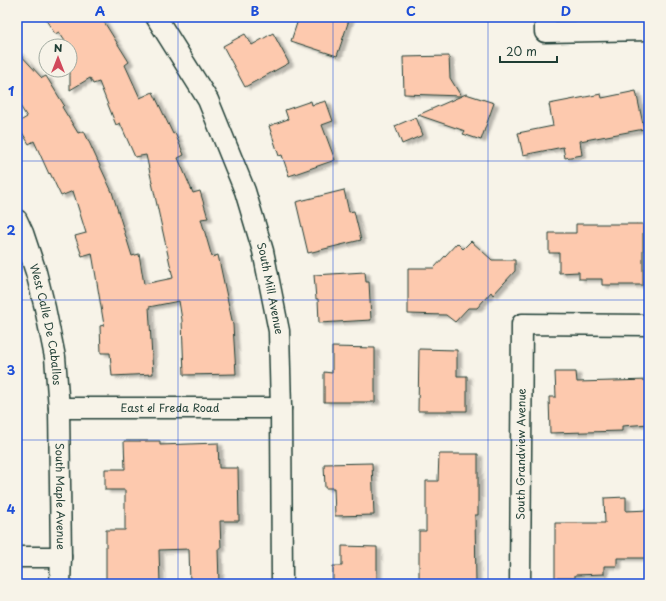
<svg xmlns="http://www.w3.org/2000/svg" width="666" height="601" font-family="'Playpen Sans',sans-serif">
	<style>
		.building { fill: #fdc9ae; stroke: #1f3d34; filter: url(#shadow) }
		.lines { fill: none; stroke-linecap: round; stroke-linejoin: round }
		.minor-casing { stroke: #1f3d34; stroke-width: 23 }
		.minor { stroke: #f7f3e8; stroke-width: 20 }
		.grid { fill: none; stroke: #1d4ed8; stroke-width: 1; stroke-opacity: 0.55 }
		.labels { text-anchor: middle; stroke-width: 3.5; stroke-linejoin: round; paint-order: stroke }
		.street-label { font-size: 11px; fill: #1f3d34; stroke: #f7f3e8 }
		.neatline { fill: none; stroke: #1d4ed8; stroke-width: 1.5 }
		.grid-label { font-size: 13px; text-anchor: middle; font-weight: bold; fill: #1d4ed8 }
	</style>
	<defs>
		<filter id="shadow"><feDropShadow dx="4.5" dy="2.5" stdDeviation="1" flood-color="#0004"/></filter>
	</defs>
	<rect width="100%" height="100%" fill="#f7f3e8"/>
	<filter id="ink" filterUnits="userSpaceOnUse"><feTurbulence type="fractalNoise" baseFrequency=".025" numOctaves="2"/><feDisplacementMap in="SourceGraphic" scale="8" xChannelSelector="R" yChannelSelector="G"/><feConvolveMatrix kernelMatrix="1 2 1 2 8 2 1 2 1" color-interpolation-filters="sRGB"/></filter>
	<g filter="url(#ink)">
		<!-- building -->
		<g class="building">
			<polygon points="44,17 101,17 129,62 125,65 140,98 153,92 173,134 175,133 184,155 178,158 193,193 200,191 208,218 201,219 212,257 218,255 233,325 236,374 184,375 182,320 179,301 149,307 153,374 112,376 110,353 101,353 100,326 104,325 92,253 82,256 75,236 86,233 73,191 61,196 50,173 49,174 34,141 29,144 17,124 17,123 27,117 17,101 17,51 42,78 46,76 64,105 62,107 78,133 84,131 112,192 132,256 139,254 144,284 173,278 146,155 135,157 120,123 116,125 99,82 93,84 90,78 70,90 70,46 68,46 59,32 55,34"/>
			<polygon points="299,17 350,17 337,56 291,41"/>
			<polygon points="273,33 289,63 245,87 223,46 245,34 252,45"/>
			<polygon points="449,56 450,78 461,96 404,94 403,57"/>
			<polygon points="636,91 644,129 580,141 582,155 565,158 563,147 523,155 518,133 553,126 549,104 601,94 602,98"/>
			<polygon points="466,94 494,103 481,140 463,134 465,131 418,115"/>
			<polygon points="311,101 312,105 326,101 333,121 322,125 335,160 289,176 282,155 279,156 269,126 288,119 285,110"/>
			<polygon points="416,117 423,135 402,144 395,126"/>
			<polygon points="344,190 349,212 354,211 361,240 308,253 296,202"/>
			<polygon points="576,224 643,224 643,285 602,285 602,279 579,279 579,272 559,273 559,253 549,253 549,233 576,233"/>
			<polygon points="471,241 492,260 515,260 515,271 493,295 491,292 477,308 468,308 455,322 446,315 408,314 408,268 434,268 457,243 463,249"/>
			<polygon points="365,272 366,282 369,282 371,320 319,323 318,299 316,299 314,275"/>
			<polygon points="332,347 375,348 375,402 324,402 324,372 332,373"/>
			<polygon points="419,349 457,350 457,376 467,376 467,411 418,411"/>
			<polygon points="555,372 576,372 577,382 649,380 649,424 622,426 622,431 550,433 549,397 556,397"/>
			<polygon points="124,441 160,441 160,445 218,443 219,468 238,468 239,521 220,521 221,549 218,549 219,584 190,584 189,549 159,550 160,584 125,584 125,582 106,582 106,530 125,530 125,490 105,490 105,469 125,469"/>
			<polygon points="439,454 478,454 478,515 475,515 476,584 419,584 419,531 426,531 426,481 438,481"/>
			<polygon points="372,463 374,515 335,516 334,488 325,488 324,464"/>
			<polygon points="626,497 626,511 649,510 649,558 617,558 617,566 604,566 604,574 575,575 575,578 555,578 555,523 605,523 604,498"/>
			<polygon points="342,546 377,547 377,584 333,584 333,566 342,566"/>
		</g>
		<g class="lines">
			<!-- minor casing -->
			<g class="minor-casing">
				<g id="minor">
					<path id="s1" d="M156,17L208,100L245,191L263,251L279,331L281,408L282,584"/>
					<polyline points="545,17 545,32 649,30"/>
					<path id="s2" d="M17,220L23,233L36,272L45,308L55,357L59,408L61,557L60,584"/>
					<path id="s3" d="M59,408H281"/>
					<polyline points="17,557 61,557"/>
					<path id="s4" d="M520,584L522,324L649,325"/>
				</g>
			</g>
			<!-- minor -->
			<use href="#minor" class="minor"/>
		</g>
	</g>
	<!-- grid -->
	<path class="grid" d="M178,17V584M333,17V584M488,17V584M17,161H649M17,300H649M17,440H649"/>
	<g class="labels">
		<!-- street labels -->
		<g class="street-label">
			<text dy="4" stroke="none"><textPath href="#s1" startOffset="297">South Mill Avenue</textPath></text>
			<text dy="4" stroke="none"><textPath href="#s2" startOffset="109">West Calle De Caballos</textPath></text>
			<text dy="4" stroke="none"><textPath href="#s3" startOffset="111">East el Freda Road</textPath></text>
			<text dy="4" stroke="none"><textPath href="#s4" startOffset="130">South Grandview Avenue</textPath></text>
			<text dy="4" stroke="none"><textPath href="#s2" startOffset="282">South Maple Avenue</textPath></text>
		</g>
	</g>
	<!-- margin -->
	<rect width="666" height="601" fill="none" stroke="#f7f3e8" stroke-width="44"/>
	<!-- north arrow -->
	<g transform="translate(58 58)"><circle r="19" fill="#f7f3e8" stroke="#a1aaa0"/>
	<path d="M0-3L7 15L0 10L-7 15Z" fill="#d1495b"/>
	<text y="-6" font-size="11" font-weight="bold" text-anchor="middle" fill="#1f3d34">N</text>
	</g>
	<!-- scale -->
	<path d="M500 56v6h57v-6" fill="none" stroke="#1f3d34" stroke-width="2"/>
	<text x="506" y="56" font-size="12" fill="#1f3d34" stroke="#f7f3e8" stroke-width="3" paint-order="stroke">20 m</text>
	<rect x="22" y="22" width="622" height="557" class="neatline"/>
	<g class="grid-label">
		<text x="100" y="16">A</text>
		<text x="255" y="16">B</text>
		<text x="411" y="16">C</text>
		<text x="566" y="16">D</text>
		<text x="11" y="96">1</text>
		<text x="11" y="235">2</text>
		<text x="11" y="375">3</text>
		<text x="11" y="514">4</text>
	</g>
</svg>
